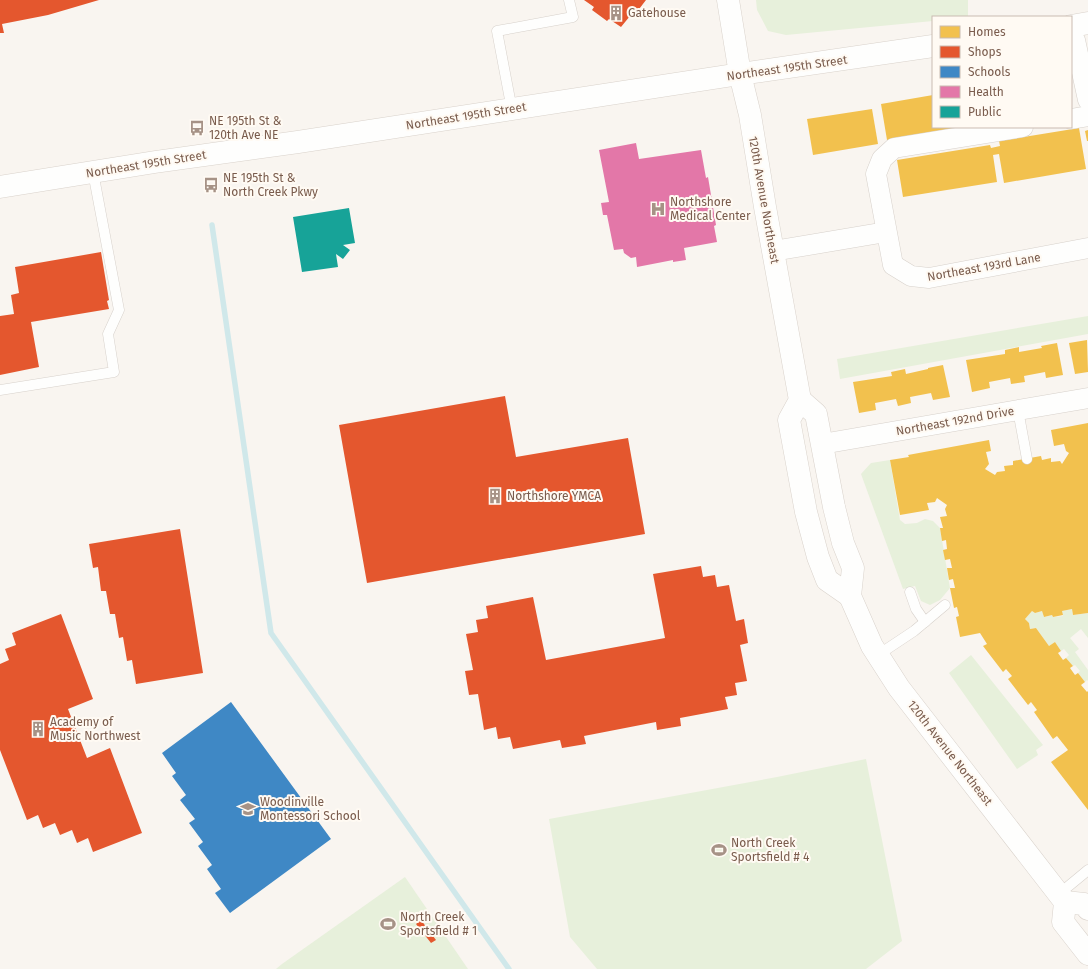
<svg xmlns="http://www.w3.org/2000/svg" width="1088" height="969" font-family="'Fira Sans',sans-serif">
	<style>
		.green { fill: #e7f0db }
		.homes { fill: #f2c14e }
		.shops { fill: #e4572e }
		.schools { fill: #3f88c5 }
		.health { fill: #e377a8 }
		.public { fill: #17a398 }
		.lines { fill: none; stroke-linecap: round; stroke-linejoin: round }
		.stream { stroke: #d0e8ea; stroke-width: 5.5 }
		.service-casing { stroke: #d7d1cb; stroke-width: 11 }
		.minor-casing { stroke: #d7d1cb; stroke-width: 21 }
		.secondary-casing { stroke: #d9d2cb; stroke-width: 23 }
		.service { stroke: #fefefd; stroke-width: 10 }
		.minor { stroke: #fefefd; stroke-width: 20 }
		.secondary { stroke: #fefefd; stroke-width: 22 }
		.labels { text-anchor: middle; stroke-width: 4; stroke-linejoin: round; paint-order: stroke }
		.poi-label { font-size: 12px; fill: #7a5c4d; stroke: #fffaf3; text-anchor: start }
		.street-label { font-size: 12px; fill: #7a5c4d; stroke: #fffaf3 }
	</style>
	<rect width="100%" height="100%" fill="#f9f5f0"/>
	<!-- green -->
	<g class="green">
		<polygon points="756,0 968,0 968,17 933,17 933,21 786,35 768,31 757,10"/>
		<polygon points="1088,316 1088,334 840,379 837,359"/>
		<polygon points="890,460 900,520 905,524 917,523 925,519 933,521 940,528 950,588 940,600 930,605 921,601 915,586 903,589 861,474 871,463"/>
		<polygon points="1072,609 1073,615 1088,613 1088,638 1081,629 1070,638 1079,649 1075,652 1088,670 1088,681 1087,680 1085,682 1078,673 1080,671 1075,665 1073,666 1066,658 1069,655 1064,649 1061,651 1055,642 1049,646 1036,628 1030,629 1029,623 1025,619 1032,611 1035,613 1042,611 1044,617 1052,615 1053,617 1063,616 1062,611"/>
		<polygon points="971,655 1043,745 1036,750 1038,755 1017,769 949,673"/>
		<polygon points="866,759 902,941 866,969 597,969 570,937 549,819 777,777"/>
		<polygon points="405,877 468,969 276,969 282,964"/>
	</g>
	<!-- homes -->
	<g class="homes">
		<polygon points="933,95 933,127 958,128 887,140 881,104"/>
		<polygon points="872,109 878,144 813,155 807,119"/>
		<polygon points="1079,128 1086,169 1004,183 999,154 993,155 997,182 903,197 897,160 990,145 991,148 1000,146 999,141"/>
		<polygon points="1088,130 1088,141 1087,141 1085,131"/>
		<polygon points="1087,340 1088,372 1075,374 1069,343"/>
		<polygon points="1057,343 1063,375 1046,378 1045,372 1024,376 1025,382 1011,384 1010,378 989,382 990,388 972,392 966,360 1005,354 1005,350 1019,347 1019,352 1042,348 1041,346"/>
		<polygon points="943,365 950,397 933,400 931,393 910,397 911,403 898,406 896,399 875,403 876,410 859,413 853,382 892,376 891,372 905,369 906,374 928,369 928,368"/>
		<polygon points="1088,423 1088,613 1073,615 1072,609 1062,611 1063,615 1053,617 1052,615 1044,617 1042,611 1035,613 1032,611 1025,619 1029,623 1030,629 1036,628 1049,646 1055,642 1061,651 1058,653 1063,660 1066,658 1073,666 1070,668 1075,675 1078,673 1085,682 1081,685 1087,692 1088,691 1088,810 1051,762 1068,750 1057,736 1053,739 1034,712 1037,710 1031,702 1028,705 1008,679 1012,676 1006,669 1003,672 983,646 987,644 980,633 960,637 956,617 959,616 957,607 954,608 950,588 955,588 953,579 949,580 947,568 952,568 950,559 945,560 943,550 947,549 946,540 942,541 940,528 943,528 940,517 947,516 945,509 947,505 937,498 935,502 927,503 929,510 900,515 890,460 909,457 908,455 989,440 991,451 986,452 989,464 985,469 995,475 997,472 1005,471 1004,466 1013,465 1013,461 1041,456 1042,460 1051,458 1051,462 1060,461 1062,464 1069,453 1066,451 1064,444 1054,446 1051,430"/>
	</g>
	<!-- shops -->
	<g class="shops">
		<polygon points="0,0 99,0 48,15 2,24 4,33 0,33"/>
		<polygon points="584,0 646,0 633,17 630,16 621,27 609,19 607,21 592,10 594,7"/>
		<polygon points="101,252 109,300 107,301 109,309 31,322 39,367 0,375 0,316 14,314 11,295 19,293 15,267"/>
		<polygon points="505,396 516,457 628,438 645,534 367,583 339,425"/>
		<polygon points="180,529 203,673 136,684 132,660 127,661 123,637 119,638 115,614 110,614 106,591 101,591 98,567 93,568 89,544"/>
		<polygon points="701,566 703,577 715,575 717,587 729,585 736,621 744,619 748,643 740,645 747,681 735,683 737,695 725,697 728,709 680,718 681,726 657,730 656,722 584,736 586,744 562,748 560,740 513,749 510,737 498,739 496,727 484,730 478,694 469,695 465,671 473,670 466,634 478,632 476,620 488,618 486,606 533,597 546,660 665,638 653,574"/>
		<polygon points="61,614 93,699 68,709 87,758 110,748 142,833 93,852 88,838 77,843 72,830 60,835 55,823 43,828 38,815 27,820 0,750 0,664 9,660 5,649 16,645 12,633"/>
		<polygon points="421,920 436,940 431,943 416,924"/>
	</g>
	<!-- schools -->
	<polygon class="schools" points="231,702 331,839 230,913 215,893 221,889 207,869 212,865 198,846 203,842 189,823 195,819 180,800 186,795 172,776 176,773 162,753"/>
	<!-- health -->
	<polygon class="health" points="636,143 639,159 701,150 706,178 708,177 716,225 714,226 717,242 684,248 686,260 673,262 673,260 637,267 636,257 631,258 624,253 623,249 614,250 607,215 603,215 601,203 609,202 599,150"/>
	<!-- public -->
	<polygon class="public" points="349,208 355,243 343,245 350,250 343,259 336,254 338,267 302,272 293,217"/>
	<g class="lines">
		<!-- stream -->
		<polyline class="stream" points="212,225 271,633 509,969"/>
		<!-- service casing -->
		<g class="service-casing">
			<g id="service">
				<polyline points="512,110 497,31 573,17 569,0"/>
				<polyline points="0,390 114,372 108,334 119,310 93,172"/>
				<polyline points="1018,410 1027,459"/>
				<polyline points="910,592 916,609 925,622"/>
				<polyline points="878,655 914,631 945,605"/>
				<polyline points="1059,894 1088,870"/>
			</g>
		</g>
		<!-- minor casing -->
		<g class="minor-casing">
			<g id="minor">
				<polyline points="1075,40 1088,100"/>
				<polyline points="1071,119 1088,116"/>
				<polyline points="1023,127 894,148 882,159 876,174 893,265 911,276 929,278 1088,248"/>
				<polyline points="773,251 886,232"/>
				<polyline points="822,444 1088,398"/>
			</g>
		</g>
		<!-- secondary casing -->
		<g class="secondary-casing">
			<g id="secondary">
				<polyline points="728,0 740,74 750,115 765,207 800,400 789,420 806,512 818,557 827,580 850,596"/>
				<polyline points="1071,26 1088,23"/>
				<polyline points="0,187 155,162 298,142 740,74 933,46"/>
				<polyline points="800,400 816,414 834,507 843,543 853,568 850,596 872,646 899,688 1065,902 1063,922 1088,954"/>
				<polyline points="1065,902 1084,904 1088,909"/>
			</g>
		</g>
		<!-- service -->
		<use href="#service" class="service"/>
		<!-- minor -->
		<use href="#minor" class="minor"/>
		<!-- secondary -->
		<use href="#secondary" class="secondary"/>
	</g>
	<!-- icons -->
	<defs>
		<g id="building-bare" transform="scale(1.2)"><path d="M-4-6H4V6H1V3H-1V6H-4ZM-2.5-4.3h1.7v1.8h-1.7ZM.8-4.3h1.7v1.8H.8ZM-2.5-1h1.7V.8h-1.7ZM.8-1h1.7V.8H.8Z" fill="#a69286" stroke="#fffaf3" stroke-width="2.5" paint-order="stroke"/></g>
		<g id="bus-bare" transform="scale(1.2)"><path d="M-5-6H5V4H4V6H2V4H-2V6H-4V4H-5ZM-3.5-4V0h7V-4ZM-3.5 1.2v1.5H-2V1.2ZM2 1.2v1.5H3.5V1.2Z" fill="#a69286" stroke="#fffaf3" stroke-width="2.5" paint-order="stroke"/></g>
		<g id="hospital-bare" transform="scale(1.2)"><path d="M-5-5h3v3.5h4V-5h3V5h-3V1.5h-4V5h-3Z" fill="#a69286" stroke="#fffaf3" stroke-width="2.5" paint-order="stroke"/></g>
		<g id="school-bare" transform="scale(1.2)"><path d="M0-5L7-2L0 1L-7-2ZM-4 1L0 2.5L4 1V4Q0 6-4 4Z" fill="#a69286" stroke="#fffaf3" stroke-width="2.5" paint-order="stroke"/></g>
		<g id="stadium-bare" transform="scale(1.2)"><path d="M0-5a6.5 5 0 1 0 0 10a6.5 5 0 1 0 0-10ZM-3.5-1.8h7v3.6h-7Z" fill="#a69286" stroke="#fffaf3" stroke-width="2.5" paint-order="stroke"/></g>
	</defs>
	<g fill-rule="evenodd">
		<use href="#building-bare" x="616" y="13"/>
		<use href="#bus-bare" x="197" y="128"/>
		<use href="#bus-bare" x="211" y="185"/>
		<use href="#hospital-bare" x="658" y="209"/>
		<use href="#building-bare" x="495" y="496"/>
		<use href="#building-bare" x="38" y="729"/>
		<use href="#school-bare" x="248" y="809"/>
		<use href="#stadium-bare" x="719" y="850"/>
		<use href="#stadium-bare" x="388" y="924"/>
	</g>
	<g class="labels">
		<!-- poi labels -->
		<g class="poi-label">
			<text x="628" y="17">Gatehouse</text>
			<text x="209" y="125">NE 195th St &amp;<tspan x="209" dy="14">120th Ave NE</tspan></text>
			<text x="223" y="182">NE 195th St &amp;<tspan x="223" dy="14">North Creek Pkwy</tspan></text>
			<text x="670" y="206">Northshore<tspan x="670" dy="14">Medical Center</tspan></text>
			<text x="507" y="500">Northshore YMCA</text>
			<text x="50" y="726">Academy of<tspan x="50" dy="14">Music Northwest</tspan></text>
			<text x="260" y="806">Woodinville<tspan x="260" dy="14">Montessori School</tspan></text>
			<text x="731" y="847">North Creek<tspan x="731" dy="14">Sportsfield # 4</tspan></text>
			<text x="400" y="921">North Creek<tspan x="400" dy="14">Sportsfield # 1</tspan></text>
		</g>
		<!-- street labels -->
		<g class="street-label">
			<text transform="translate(787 68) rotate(-8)" y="4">Northeast 195th Street</text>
			<text transform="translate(466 116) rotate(-9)" y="4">Northeast 195th Street</text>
			<text transform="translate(146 164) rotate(-9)" y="4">Northeast 195th Street</text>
			<text transform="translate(764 200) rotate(80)" y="4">120th Avenue Northeast</text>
			<text transform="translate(984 267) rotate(-10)" y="4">Northeast 193rd Lane</text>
			<text transform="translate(955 421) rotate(-10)" y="4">Northeast 192nd Drive</text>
			<text transform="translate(950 753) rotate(52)" y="4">120th Avenue Northeast</text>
		</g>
	</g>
	<!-- legend -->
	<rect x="932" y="16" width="140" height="112" fill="#fffaf3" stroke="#cabbb1"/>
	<rect x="940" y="26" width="20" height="12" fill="#f2c14e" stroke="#cabbb1"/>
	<text x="968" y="36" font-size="12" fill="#7a5c4d">Homes</text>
	<rect x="940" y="46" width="20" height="12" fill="#e4572e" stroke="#cabbb1"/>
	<text x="968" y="56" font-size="12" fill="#7a5c4d">Shops</text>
	<rect x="940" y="66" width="20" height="12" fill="#3f88c5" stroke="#cabbb1"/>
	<text x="968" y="76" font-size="12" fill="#7a5c4d">Schools</text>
	<rect x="940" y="86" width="20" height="12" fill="#e377a8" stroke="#cabbb1"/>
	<text x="968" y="96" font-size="12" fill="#7a5c4d">Health</text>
	<rect x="940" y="106" width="20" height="12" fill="#17a398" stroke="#cabbb1"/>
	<text x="968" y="116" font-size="12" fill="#7a5c4d">Public</text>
</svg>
